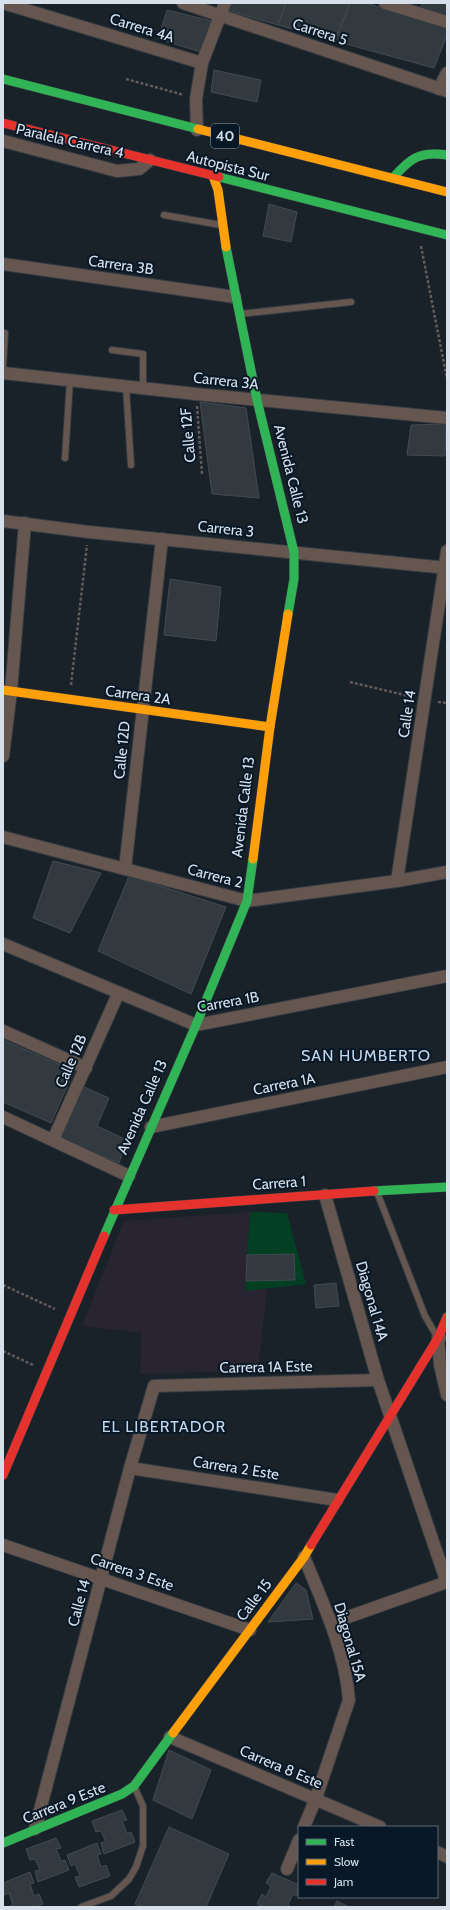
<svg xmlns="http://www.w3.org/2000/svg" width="450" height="1910" font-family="Cabin,sans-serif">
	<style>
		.education { fill: #292432 }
		.green { fill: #033f23 }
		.building { fill: #32393f; stroke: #434b52 }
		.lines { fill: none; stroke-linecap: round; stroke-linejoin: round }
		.lane-casing { stroke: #353c42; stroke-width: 8 }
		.street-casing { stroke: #353c42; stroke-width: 14 }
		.fast-casing { stroke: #353c42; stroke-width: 10 }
		.slow-casing { stroke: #353c42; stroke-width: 10 }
		.jam-casing { stroke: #353c42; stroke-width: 10 }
		.path { stroke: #625b59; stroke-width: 2.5; stroke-dasharray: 3 2; stroke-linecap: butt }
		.lane { stroke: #665650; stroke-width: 6 }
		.street { stroke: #665650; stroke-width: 12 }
		.fast { stroke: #30b455; stroke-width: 9 }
		.slow { stroke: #ff9f0a; stroke-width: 9 }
		.jam { stroke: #e5322d; stroke-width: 9 }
		.labels { text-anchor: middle; stroke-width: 4; stroke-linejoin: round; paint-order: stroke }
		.shield { fill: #091826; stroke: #98a4af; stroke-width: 1 }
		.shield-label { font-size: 14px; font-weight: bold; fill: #d6e0ea }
		.street-label { font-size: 15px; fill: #d6e0ea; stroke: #091826 }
		.neighbourhood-label { font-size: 16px; letter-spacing: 1px; fill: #c2d7eb; stroke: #091826 }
	</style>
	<rect width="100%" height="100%" fill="#192129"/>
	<!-- education -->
	<polygon class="education" points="250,1212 245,1290 267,1289 258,1371 140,1374 141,1333 82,1326 124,1221"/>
	<!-- green -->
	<polygon class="green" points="250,1212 287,1213 306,1284 245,1291"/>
	<!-- building -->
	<g class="building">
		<polygon points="231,3 286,3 278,25 229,11"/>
		<polygon points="286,3 350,3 335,41 278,25"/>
		<polygon points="350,3 366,3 447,28 447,35 434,68 335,41"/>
		<polygon points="423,3 447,3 447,16 420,7"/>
		<polygon points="167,10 212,21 201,52 158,39"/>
		<polygon points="214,70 261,80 257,102 211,92"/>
		<polygon points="269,204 297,212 291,242 263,236"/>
		<polygon points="200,402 246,408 259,498 212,494"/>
		<polygon points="446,424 445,456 407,455 411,425"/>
		<polygon points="170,579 221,587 216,641 164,635"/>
		<polygon points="53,861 101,873 70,933 33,918"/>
		<polygon points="129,876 226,907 191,994 98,951"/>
		<polygon points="3,1040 74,1071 51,1123 3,1102"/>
		<polygon points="82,1086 109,1098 97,1126 127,1140 119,1163 60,1138"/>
		<polygon points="294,1254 295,1280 246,1281 247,1255"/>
		<polygon points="336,1283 339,1306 316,1308 314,1285"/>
		<polygon points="296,1583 306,1590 313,1619 268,1622"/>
		<polygon points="169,1750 211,1770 192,1819 153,1800"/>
		<polygon points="122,1810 127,1820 122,1821 127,1833 131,1832 135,1842 104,1854 101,1843 106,1842 101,1831 96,1832 92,1821"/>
		<polygon points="169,1827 229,1854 206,1907 143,1907 135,1904"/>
		<polygon points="56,1838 61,1848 56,1849 61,1861 65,1860 69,1870 38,1882 35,1871 40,1870 35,1859 30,1860 26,1849"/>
		<polygon points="97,1843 101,1854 97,1855 101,1867 106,1865 110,1876 79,1887 75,1877 80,1876 75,1864 71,1866 67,1855"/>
		<polygon points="30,1872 34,1883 30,1884 34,1896 39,1894 43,1904 36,1907 8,1907 13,1905 9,1893 4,1895 3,1883"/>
		<polygon points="272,1873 299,1885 297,1896 293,1894 288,1905 291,1907 264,1907 257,1904 262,1894 266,1897 271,1886 266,1883"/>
		<polygon points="337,1901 349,1907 334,1907"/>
	</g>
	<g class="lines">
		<!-- lane casing -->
		<g class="lane-casing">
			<g id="lane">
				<polyline points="164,215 221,225"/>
				<polyline points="239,314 351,302"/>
				<polyline points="3,333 5,333 3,366"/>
				<polyline points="112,350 143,354 143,389"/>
				<polyline points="126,387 131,465"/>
				<polyline points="65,458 70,380"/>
				<polyline points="377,1192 425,1316 436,1335"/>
				<polyline points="81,1907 111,1896 129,1879 136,1867 143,1846 143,1806 134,1786"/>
			</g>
		</g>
		<!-- street casing -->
		<g class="street-casing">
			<g id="street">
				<polyline points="3,3 202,63"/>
				<polyline points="183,3 447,91"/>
				<polyline points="385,3 447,22"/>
				<polyline points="439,89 447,73"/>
				<polyline points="197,130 196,99 202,63 225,3"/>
				<polyline points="3,141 117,171 139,169 150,160"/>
				<polyline points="3,264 235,297"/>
				<polyline points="3,373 196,394 447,418"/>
				<polyline points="3,521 89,532 447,568"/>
				<polyline points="3,756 11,691 25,523"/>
				<polyline points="3,837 247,901 397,881 447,872"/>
				<polyline points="125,869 162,539"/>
				<polyline points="397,881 447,551"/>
				<polyline points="3,944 196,1025 447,976"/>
				<polyline points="3,1031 86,1068"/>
				<polyline points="3,1117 129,1176"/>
				<polyline points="151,1127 447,1067"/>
				<polyline points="53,1140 118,994"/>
				<polyline points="325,1195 378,1380 447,1583"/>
				<polyline points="440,1338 438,1338 440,1365 447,1395"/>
				<polyline points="130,1468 337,1500"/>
				<polyline points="3,1545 250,1630"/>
				<path d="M304,1557C323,1603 345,1650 349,1700L316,1798L304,1827"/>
				<polyline points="331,1623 447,1582"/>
				<polyline points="170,1737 380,1827"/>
				<polyline points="35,1829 130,1468 154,1386 378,1380"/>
				<polyline points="437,1852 447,1857"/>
				<polyline points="287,1869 299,1840"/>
			</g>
		</g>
		<!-- fast casing -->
		<g class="fast-casing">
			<g id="fast">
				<polyline points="3,79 198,129"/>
				<polyline points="219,177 447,235"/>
				<path d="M393,178C410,158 420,151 447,155"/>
				<polyline points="226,247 257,400 294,552 294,579 288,614"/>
				<polyline points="374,1191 447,1187"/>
				<polyline points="104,1236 196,1025 247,901 253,859"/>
				<polyline points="3,1843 122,1794 134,1786 173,1733"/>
			</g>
		</g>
		<!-- slow casing -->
		<g class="slow-casing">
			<g id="slow">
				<polyline points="198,129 447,192"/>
				<polyline points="213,176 218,190 226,247"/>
				<polyline points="3,690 270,727"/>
				<polyline points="253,859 270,727 288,614"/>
				<polyline points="173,1733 304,1557 311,1545"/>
			</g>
		</g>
		<!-- jam casing -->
		<g class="jam-casing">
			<g id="jam">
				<polyline points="3,123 219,177"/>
				<polyline points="114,1210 374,1191"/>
				<polyline points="3,1475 104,1236"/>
				<polyline points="311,1545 438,1338 447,1317"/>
			</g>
		</g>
		<!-- path -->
		<g class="path">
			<polyline points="126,79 184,95"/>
			<polyline points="421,246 447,379"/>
			<polyline points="197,406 202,474"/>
			<polyline points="350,682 413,697"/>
			<polyline points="71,685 87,545"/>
			<polyline points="438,702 447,703"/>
			<polyline points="3,1285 55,1309"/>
			<polyline points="3,1351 33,1365"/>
		</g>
		<!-- lane -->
		<use href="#lane" class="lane"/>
		<!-- street -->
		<use href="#street" class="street"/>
		<!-- fast -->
		<use href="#fast" class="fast"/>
		<!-- slow -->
		<use href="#slow" class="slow"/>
		<!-- jam -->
		<use href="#jam" class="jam"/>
	</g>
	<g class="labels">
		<!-- shield labels -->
		<rect class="shield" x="211" y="124" width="28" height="24" rx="3"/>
		<g class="shield-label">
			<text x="225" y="141">40</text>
		</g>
		<!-- street labels -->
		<g class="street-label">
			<text transform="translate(142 28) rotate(17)" y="5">Carrera 4A</text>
			<text transform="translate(320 32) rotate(18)" y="5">Carrera 5</text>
			<text transform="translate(70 141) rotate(13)" y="5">Paralela Carrera 4</text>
			<text transform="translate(228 166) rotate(14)" y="5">Autopista Sur</text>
			<text transform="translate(121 265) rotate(8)" y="5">Carrera 3B</text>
			<text transform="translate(226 381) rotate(6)" y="5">Carrera 3A</text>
			<text transform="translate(188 435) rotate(-95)" y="5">Calle 12F</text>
			<text transform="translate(291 474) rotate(76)" y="5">Avenida Calle 13</text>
			<text transform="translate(226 529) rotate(6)" y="5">Carrera 3</text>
			<text transform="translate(138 695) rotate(8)" y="5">Carrera 2A</text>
			<text transform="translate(407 714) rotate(-81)" y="5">Calle 14</text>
			<text transform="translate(122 750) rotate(-84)" y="5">Calle 12D</text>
			<text transform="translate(243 807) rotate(-83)" y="5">Avenida Calle 13</text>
			<text transform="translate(215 876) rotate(15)" y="5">Carrera 2</text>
			<text transform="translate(228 1002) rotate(-10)" y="5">Carrera 1B</text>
			<text transform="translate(71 1061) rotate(-66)" y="5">Calle 12B</text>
			<text transform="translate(284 1084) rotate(-11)" y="5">Carrera 1A</text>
			<text transform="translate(142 1107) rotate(-66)" y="5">Avenida Calle 13</text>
			<text transform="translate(279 1183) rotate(-4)" y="5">Carrera 1</text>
			<text transform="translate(372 1301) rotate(74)" y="5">Diagonal 14A</text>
			<text transform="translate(266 1367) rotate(-1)" y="5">Carrera 1A Este</text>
			<text transform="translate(236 1468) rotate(9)" y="5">Carrera 2 Este</text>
			<text transform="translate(132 1572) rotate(19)" y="5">Carrera 3 Este</text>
			<text transform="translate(254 1600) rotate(-53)" y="5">Calle 15</text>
			<text transform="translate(79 1603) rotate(-75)" y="5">Calle 14</text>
			<text transform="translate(350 1642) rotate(74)" y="5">Diagonal 15A</text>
			<text transform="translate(281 1767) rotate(23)" y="5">Carrera 8 Este</text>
			<text transform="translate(64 1803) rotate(-22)" y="5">Carrera 9 Este</text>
		</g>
		<!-- neighbourhood labels -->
		<g class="neighbourhood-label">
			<text x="366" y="1061">SAN HUMBERTO</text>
			<text x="164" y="1432">EL LIBERTADOR</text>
		</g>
	</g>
	<!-- border -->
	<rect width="450" height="1910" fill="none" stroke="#d6e0ea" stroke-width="8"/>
	<!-- legend -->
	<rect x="298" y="1826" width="140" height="72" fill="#091826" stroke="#5b6874"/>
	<rect x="306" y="1839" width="20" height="6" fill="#30b455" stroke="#5b6874"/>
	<text x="334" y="1846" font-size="12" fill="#d6e0ea">Fast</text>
	<rect x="306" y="1859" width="20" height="6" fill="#ff9f0a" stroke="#5b6874"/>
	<text x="334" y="1866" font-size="12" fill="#d6e0ea">Slow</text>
	<rect x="306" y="1879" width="20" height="6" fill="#e5322d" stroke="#5b6874"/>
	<text x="334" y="1886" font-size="12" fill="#d6e0ea">Jam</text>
</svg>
